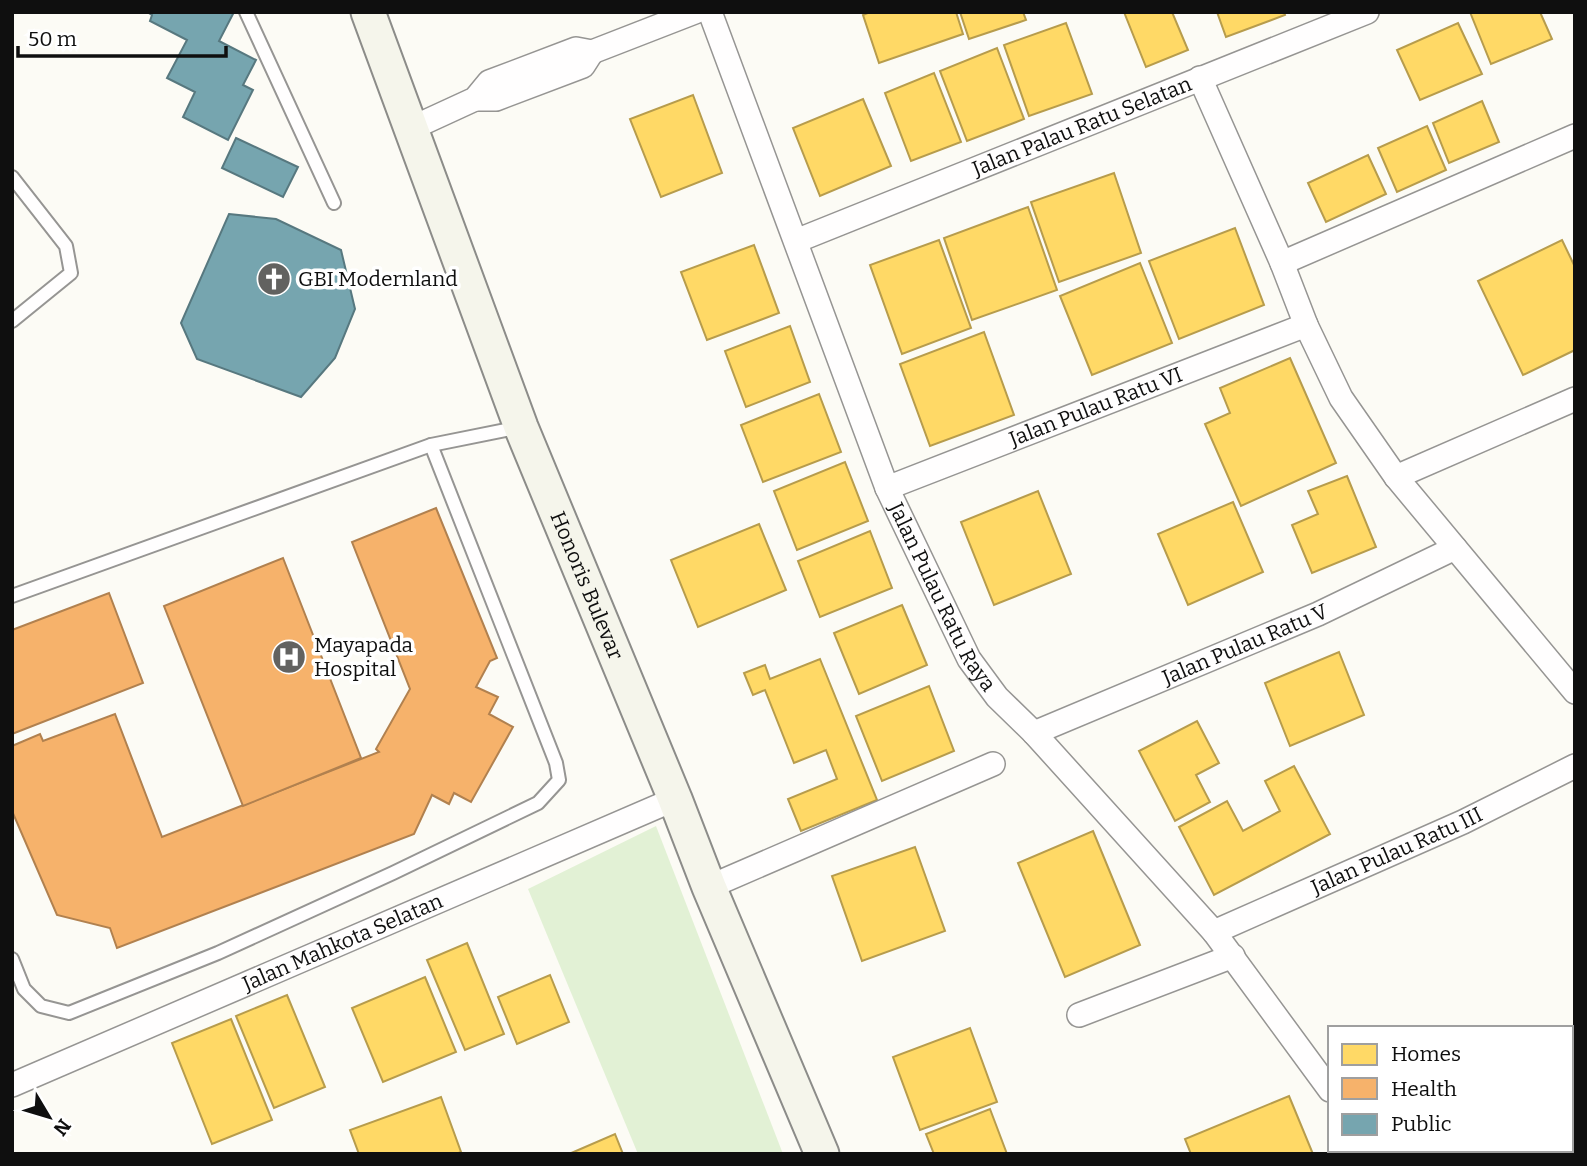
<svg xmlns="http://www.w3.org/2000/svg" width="1587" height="1166" font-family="Bitter,serif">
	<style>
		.green { fill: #e2f1d5 }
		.homes { fill: #ffd966; stroke: #b79c4c; stroke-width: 2 }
		.health { fill: #f6b26b; stroke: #b1814f; stroke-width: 2 }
		.public { fill: #76a5af; stroke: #57787f; stroke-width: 2 }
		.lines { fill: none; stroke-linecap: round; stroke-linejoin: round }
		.lane-casing { stroke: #969593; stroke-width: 16 }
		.street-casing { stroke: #969593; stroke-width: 26 }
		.secondary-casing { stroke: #8c8c89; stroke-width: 37 }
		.lane { stroke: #fffefe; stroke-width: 12 }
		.street { stroke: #fffefe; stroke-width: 23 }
		.secondary { stroke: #f5f5eb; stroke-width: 33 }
		.labels { text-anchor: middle; stroke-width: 7; stroke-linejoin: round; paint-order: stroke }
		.street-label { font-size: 21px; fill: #0f0f0f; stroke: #fff }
		.poi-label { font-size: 21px; fill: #0f0f0f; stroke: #fff; text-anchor: start }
	</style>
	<rect width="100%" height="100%" fill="#fcfbf5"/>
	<!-- green -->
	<polygon class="green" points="656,826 783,1154 638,1154 528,889"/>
	<!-- homes -->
	<g class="homes">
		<polygon points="870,12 956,12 963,34 879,63 863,15"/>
		<polygon points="960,12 1023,12 1026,20 969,39"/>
		<polygon points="1124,12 1172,12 1188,50 1146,67"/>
		<polygon points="1217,12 1284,12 1285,15 1226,37"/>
		<polygon points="1470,12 1540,12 1552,39 1491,64"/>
		<polygon points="1066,23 1092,94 1029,116 1004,45"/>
		<polygon points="1458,23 1482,74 1420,100 1397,50"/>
		<polygon points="997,48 1024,119 967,141 940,71"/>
		<polygon points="934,73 961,142 911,161 885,93"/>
		<polygon points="693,95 722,173 661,197 630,119"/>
		<polygon points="863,99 891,166 820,196 793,128"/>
		<polygon points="1482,101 1499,142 1449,163 1433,123"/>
		<polygon points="1427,126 1446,170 1397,192 1378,148"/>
		<polygon points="1368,155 1386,194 1326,222 1308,183"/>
		<polygon points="1114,173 1141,253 1059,282 1031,202"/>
		<polygon points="1028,207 1057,290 972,320 944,238"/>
		<polygon points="1235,228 1264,305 1179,339 1149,261"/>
		<polygon points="939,240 971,328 902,354 870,265"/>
		<polygon points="1562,240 1575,267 1575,350 1523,375 1478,281"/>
		<polygon points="754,245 779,313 707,340 681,272"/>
		<polygon points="1140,263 1172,343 1092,375 1060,296"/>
		<polygon points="790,326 810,382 746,407 725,351"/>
		<polygon points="984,332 1014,415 930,446 900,364"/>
		<polygon points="1290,358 1336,463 1241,506 1205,424 1230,413 1220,388"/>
		<polygon points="819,394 841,452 763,482 741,425"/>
		<polygon points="845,462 868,521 797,550 774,491"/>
		<polygon points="1347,476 1376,547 1312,573 1292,525 1318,514 1308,491"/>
		<polygon points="1038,491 1071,574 994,605 961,522"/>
		<polygon points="1233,502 1263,572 1188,605 1158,534"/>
		<polygon points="759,524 786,590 698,627 671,560"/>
		<polygon points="870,531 892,588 820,617 798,561"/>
		<polygon points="902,605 927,665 859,694 834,633"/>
		<polygon points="1339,652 1364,715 1290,746 1265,683"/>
		<polygon points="820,659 877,800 801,831 788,799 837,779 826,750 794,763 765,690 753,695 744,673 765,665 770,679"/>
		<polygon points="929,686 954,751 882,781 856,716"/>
		<polygon points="1197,721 1219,763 1196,775 1210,802 1175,821 1139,751"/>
		<polygon points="1294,766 1330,834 1214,895 1179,827 1227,801 1243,831 1280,811 1265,781"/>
		<polygon points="1093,831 1140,945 1065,977 1018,863"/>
		<polygon points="915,847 945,931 862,961 832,876"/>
		<polygon points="467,943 504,1034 465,1050 427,960"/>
		<polygon points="550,975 569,1022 517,1044 498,997"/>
		<polygon points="425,977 456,1052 383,1082 352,1008"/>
		<polygon points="287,995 325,1087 274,1108 236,1016"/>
		<polygon points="231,1019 272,1120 212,1144 172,1043"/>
		<polygon points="970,1028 997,1102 920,1130 893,1057"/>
		<polygon points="1289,1096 1313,1154 1191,1154 1185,1139"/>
		<polygon points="441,1097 461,1152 456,1154 359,1154 350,1130"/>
		<polygon points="990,1109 1007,1154 934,1154 926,1134"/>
		<polygon points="1575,1123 1575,1154 1555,1154 1554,1150 1571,1150 1571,1125"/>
		<polygon points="615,1134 623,1154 569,1154"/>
	</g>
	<!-- health -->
	<g class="health">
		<polygon points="436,508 497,658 490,661 476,687 498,697 489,714 513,727 471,802 454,793 449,804 432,795 414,834 117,948 110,928 57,915 12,811 12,746 40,734 43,741 115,714 162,837 379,752 376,749 410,689 352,542"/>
		<polygon points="283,558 361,758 243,806 164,606"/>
		<polygon points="109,593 143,683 12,734 12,630"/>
	</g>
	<!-- public -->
	<g class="public">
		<polygon points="147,12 234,12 219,41 256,60 243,85 253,90 228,140 183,117 195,92 167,78 187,40 150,21 152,15"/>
		<polygon points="236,138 298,167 283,197 222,168"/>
		<polygon points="229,214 276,219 341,250 355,309 335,358 301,397 197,359 181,323"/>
	</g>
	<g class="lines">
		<!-- lane casing -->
		<g class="lane-casing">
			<g id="lane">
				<polyline points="246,12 334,203"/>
				<polyline points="12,177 66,246 71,273 12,321"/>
				<polyline points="12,596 431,445 521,427"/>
				<polyline points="12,959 24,989 41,1006 69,1013 218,953 393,873 538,803 559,780 556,763 431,445"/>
			</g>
		</g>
		<!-- street casing -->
		<g class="street-casing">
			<g id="street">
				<path id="s1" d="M710,12L887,488L969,659L997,697L1034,733L1214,932L1330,1090"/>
				<polyline points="1200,78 1282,263 1575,136"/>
				<polyline points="475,99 496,99 583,66 592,52"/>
				<polyline points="412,128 475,99 489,82 576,49 592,52 695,12"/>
				<path id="s2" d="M796,241L1367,12"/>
				<polyline points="1282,263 1306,325 1341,398 1396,477 1575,692"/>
				<polyline points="1396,477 1575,399"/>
				<path id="s3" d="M887,488L1306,325"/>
				<path id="s4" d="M1034,733L1318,614L1455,548"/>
				<polyline points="709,887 993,764"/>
				<path id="s5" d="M1214,932L1463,822L1575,766"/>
				<polyline points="1079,1015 1233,956"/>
				<polyline points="1571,1060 1575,1059"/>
				<path id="s6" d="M12,1085L675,799"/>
				<polyline points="1373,1150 1376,1154"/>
			</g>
		</g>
		<!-- secondary casing -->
		<g class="secondary-casing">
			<g id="secondary">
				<path id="s7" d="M368,12L521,427L675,799L709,887L822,1154"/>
			</g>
		</g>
		<!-- lane -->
		<use href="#lane" class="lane"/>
		<!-- street -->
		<use href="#street" class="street"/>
		<!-- secondary -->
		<use href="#secondary" class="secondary"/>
	</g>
	<!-- icons -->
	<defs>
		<g id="church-disc" transform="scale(1.75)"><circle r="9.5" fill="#626260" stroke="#fff"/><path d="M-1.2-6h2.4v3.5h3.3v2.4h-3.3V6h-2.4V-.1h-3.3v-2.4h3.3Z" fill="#fff"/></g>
		<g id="hospital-disc" transform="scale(1.75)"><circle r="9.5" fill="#626260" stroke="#fff"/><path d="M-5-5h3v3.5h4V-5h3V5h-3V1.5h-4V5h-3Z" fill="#fff"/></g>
	</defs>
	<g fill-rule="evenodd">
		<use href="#church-disc" x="274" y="279"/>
		<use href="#hospital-disc" x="289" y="657"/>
	</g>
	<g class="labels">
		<!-- street labels -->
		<g class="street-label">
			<text dy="7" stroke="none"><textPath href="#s2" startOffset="308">Jalan Palau Ratu Selatan</textPath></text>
			<text dy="7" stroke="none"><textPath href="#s3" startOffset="224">Jalan Pulau Ratu VI</textPath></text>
			<text dy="7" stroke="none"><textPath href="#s7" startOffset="614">Honoris Bulevar</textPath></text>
			<text dy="7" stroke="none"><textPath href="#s1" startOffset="630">Jalan Pulau Ratu Raya</textPath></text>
			<text dy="7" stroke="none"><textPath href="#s4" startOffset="229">Jalan Pulau Ratu V</textPath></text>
			<text dy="7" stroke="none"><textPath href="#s5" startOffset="200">Jalan Pulau Ratu III</textPath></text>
			<text dy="7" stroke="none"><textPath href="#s6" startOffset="360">Jalan Mahkota Selatan</textPath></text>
		</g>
		<!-- poi labels -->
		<g class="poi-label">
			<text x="298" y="286">GBI Modernland</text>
			<text x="314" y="652">Mayapada<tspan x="314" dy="24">Hospital</tspan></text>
		</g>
	</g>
	<!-- border -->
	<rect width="1587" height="1166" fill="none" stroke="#0f0f0f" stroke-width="28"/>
	<!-- legend -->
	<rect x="1328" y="1026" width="245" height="126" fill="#ffffff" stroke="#9f9f9f" stroke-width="2"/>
	<rect x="1342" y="1044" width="35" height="21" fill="#ffd966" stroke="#9f9f9f" stroke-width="2"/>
	<text x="1391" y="1061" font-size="21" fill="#0f0f0f">Homes</text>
	<rect x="1342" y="1078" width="35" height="21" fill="#f6b26b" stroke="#9f9f9f" stroke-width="2"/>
	<text x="1391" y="1096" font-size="21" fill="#0f0f0f">Health</text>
	<rect x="1342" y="1114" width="35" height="21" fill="#76a5af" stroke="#9f9f9f" stroke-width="2"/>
	<text x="1391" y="1131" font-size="21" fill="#0f0f0f">Public</text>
	<!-- north arrow -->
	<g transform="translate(49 1117) rotate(128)" stroke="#ffffff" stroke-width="5" paint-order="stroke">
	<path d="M0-5L12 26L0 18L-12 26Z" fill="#0f0f0f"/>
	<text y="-10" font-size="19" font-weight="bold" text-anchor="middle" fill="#0f0f0f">N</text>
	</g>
	<!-- scale -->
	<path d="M18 46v10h208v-10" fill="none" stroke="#0f0f0f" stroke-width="3.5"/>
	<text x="28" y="46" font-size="21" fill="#0f0f0f" stroke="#ffffff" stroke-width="5" paint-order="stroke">50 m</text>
</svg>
